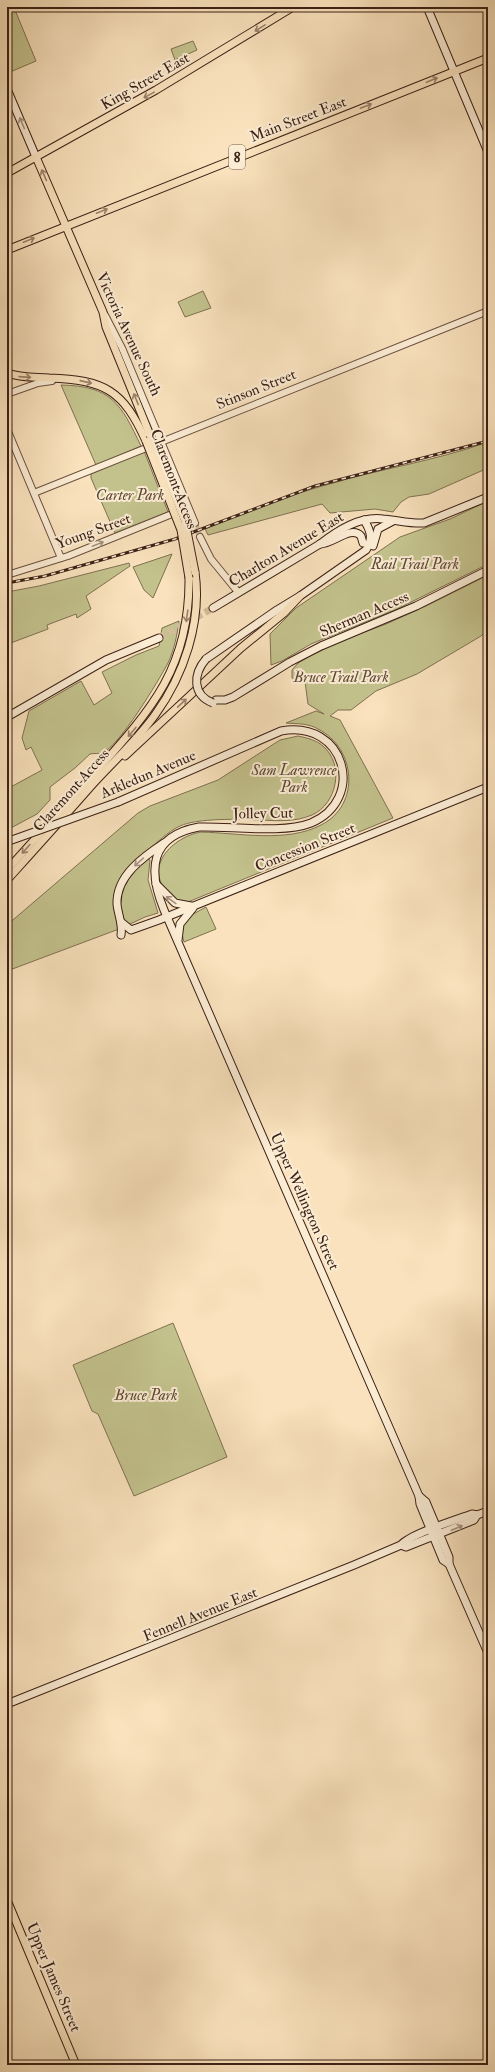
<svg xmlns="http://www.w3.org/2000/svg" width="495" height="2072" font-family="'IM FELL Double Pica',serif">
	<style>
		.green { fill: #c3c28d; stroke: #7f7151 }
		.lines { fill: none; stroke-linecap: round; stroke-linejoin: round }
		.tertiary-tunnel { stroke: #d3bb9b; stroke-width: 6; stroke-dasharray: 6 3; stroke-linecap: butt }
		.secondary-tunnel { stroke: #d3bb9b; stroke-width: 7; stroke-dasharray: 7 3.5; stroke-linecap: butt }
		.tertiary-casing { stroke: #6a503f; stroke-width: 8 }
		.secondary-casing { stroke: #3b2015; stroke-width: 9 }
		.primary-casing { stroke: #3b2015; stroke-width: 9 }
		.tertiary { stroke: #fbecd4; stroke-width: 6 }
		.secondary { stroke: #fbecd4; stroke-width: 7 }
		.primary { stroke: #f9e2bd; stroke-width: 7 }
		.rail-casing { stroke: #3b2015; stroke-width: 3 }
		.rail { stroke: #fbecd4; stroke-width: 1.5; stroke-dasharray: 4.5; stroke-linecap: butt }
		.secondary-bridge-casing { stroke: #3b2015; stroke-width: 9; stroke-linecap: butt }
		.primary-bridge-casing { stroke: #3b2015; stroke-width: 9; stroke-linecap: butt }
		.secondary-bridge { stroke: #fbecd4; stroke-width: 7 }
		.primary-bridge { stroke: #f9e2bd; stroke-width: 7 }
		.oneway { stroke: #9a8169 }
		.oneway2 { stroke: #a5907e }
		.labels { text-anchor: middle; stroke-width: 4; stroke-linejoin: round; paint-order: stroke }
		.shield { fill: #fbecd4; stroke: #755d4e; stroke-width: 1 }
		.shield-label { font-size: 14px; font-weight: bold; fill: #3b2015 }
		.street-label { font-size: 15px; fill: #3b2015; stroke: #fbecd4 }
		.park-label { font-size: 15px; font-style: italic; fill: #5d4833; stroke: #fbecd4 }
	</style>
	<rect width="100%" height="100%" fill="#f9e2bd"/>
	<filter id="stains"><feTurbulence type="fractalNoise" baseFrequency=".005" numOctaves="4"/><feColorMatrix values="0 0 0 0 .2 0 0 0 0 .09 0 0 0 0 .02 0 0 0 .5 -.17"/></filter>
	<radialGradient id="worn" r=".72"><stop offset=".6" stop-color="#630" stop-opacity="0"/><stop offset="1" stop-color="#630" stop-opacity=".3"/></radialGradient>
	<!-- green -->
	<g class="green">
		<polygon points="7,7 21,7 15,10 36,61 10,72 7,71"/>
		<polygon points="193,41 197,50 175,60 171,49"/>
		<polygon points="203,291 211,308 185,317 178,302"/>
		<path d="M61,385C112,386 121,404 141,446L96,465Z"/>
		<path d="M488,442V468L429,494L409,497L401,502L393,512L375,509L330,513L322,504L208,535L205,529C245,513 284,496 326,485C379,469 435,461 488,442Z"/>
		<polygon points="144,451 168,512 115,533 91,478 91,474"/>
		<polygon points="488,501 488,564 395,610 311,644 282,661 271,665 270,634 296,608 400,537 450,519"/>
		<polygon points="172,554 153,598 144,590 133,567"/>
		<polygon points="129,563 130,566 86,596 91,609 77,618 76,614 47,625 48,629 8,644 7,592 39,586"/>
		<path d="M488,575V629L481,636L417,674L376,691L351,710H338L330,716L340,720L393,818L183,904C176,901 173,898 168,893C143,866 173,837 201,832C239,833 287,843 321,825C361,805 356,748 318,729C308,723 297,724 286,723L316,711L324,714L308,704L305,682H299L292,678V670L298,663L312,655L343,640L386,624L426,606Z"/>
		<path d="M179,621C177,636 174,650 168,663C159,680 119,747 102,753C99,754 94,753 90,754L75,768L50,787V800L37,814L7,830V789L42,770L31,747L26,750L22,738L29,711L81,681L94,705L112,693L102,672L136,655L159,646L162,628Z"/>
		<path d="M298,736C307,738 316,740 323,746C345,765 337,804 312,815C295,822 279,821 261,820C240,819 197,818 180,826C167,832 157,843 146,852C112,882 114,885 119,929L7,971V925L138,813L150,806L218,780L280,740Z"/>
		<path d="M147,859L150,860L148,880L158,913L145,917L128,925C123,921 123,917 121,911C117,889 132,872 147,859Z"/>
		<polygon points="206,907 216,929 184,942 181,929 186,918"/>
		<polygon points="173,1323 227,1457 134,1496 98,1414 92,1411 73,1365"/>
	</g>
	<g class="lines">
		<!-- tertiary-tunnel -->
		<polyline class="tertiary-tunnel" points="195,523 200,537"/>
		<!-- secondary-tunnel -->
		<polyline class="secondary-tunnel" points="159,638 213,608"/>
		<!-- tertiary casing -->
		<g class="tertiary-casing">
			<g id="tertiary">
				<polyline points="105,315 122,348 195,523"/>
				<polyline points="7,394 38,383 52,381"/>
				<polyline points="7,429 61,558"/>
				<polyline points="34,493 488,311"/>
				<polyline points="200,537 211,559 238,592"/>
				<polyline points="7,575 68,556 177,512"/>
			</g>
		</g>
		<!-- secondary casing -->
		<g class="secondary-casing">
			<g id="secondary">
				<polyline points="427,7 488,152"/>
				<polyline points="7,89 36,157"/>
				<path d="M320,544C333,544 351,525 361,536L363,543"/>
				<polyline points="373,546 378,529 393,521"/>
				<path d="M213,608L320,544C338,530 360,516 383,519C397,520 410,524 424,523L488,497"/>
				<path d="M206,659L277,610L300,596L366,550C373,539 371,531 364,520"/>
				<polyline points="216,700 225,700 233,697 290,662 321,646 416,606 488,570"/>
				<polyline points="7,717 106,660 159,638"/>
				<path d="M118,802L281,731C345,719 367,799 311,823C283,834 230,826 199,827C149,836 148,871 164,910L419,1496L420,1504L443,1560L449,1564"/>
				<polyline points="156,884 175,903 191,906"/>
				<polyline points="121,922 131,930 159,920 488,787"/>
				<path d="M121,935C123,924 118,915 117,904C116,876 143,857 164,843"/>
				<polyline points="178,940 180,924 193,908"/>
				<polyline points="419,1496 426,1502 449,1557 449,1564 488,1653"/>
				<polyline points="401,1545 406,1547 474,1520 477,1515"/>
				<path d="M7,1704L354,1565L401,1545C410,1534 456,1520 472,1514L477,1515L488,1511"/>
			</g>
		</g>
		<!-- primary casing -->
		<g class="primary-casing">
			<g id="primary">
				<polyline points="36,157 103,312 106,327 150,435"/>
				<polyline points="7,173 156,90 293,7"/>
				<polyline points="7,250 488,58"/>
				<path d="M7,373C21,378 35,377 49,378C105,380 123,390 146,441"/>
				<polyline points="125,756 241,648 284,613 300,596"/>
				<path d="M7,870C35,839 64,807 92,776C150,711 190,669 189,578"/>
				<path d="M7,880C35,849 64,817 92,785C113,762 137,740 155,715C184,675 202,622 195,572"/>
				<polyline points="7,1900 76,2065"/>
			</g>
		</g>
		<!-- tertiary -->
		<use href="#tertiary" class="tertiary"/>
		<!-- secondary -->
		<use href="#secondary" class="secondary"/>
		<!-- primary -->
		<use href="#primary" class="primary"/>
		<!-- rail casing -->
		<g class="rail-casing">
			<polyline id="rail" points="7,583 45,576 175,539 315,486 488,441"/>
		</g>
		<!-- rail -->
		<use href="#rail" class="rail"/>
		<!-- secondary-bridge casing -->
		<g class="secondary-bridge-casing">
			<g id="secondary-bridge">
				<path d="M206,659C193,674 192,695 213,703"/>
				<polyline points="9,841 118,802"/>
			</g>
		</g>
		<!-- primary-bridge casing -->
		<g class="primary-bridge-casing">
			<g id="primary-bridge">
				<polyline points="150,435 185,521 195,572"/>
				<polyline points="146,441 181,530 189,578"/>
			</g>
		</g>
		<!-- secondary-bridge -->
		<use href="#secondary-bridge" class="secondary-bridge"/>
		<!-- primary-bridge -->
		<use href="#primary-bridge" class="primary-bridge"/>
	</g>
	<!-- one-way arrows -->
	<defs><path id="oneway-shaft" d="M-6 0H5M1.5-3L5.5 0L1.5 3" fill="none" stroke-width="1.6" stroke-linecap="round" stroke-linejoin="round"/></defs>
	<g class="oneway">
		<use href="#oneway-shaft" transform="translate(260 28) rotate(149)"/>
		<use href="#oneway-shaft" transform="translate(432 80) rotate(-23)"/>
		<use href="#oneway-shaft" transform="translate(149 95) rotate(151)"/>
		<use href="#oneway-shaft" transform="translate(366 106) rotate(-21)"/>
		<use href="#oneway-shaft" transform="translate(44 175) rotate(-114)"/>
		<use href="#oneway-shaft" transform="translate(102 211) rotate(-22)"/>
		<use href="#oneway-shaft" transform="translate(29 240) rotate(-22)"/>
		<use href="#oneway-shaft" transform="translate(25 377) rotate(4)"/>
		<use href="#oneway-shaft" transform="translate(86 382) rotate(13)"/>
		<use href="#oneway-shaft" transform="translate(136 399) rotate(-112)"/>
		<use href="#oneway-shaft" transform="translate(187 616) rotate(98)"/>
		<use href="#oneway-shaft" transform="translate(182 703) rotate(-43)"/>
		<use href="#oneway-shaft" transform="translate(132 732) rotate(131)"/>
		<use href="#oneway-shaft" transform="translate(26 849) rotate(132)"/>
	</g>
	<g class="oneway2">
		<use href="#oneway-shaft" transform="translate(22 123) rotate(-113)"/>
		<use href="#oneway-shaft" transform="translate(98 544) rotate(-22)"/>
		<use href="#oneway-shaft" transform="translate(139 862) rotate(138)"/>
		<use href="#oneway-shaft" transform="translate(171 900) rotate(-144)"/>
		<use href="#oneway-shaft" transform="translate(457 1528) rotate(-23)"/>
	</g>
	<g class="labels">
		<!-- shield labels -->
		<rect class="shield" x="229" y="145" width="16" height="24" rx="3"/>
		<g class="shield-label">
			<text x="237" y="162">8</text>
		</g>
		<!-- street labels -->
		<g class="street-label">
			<text transform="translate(145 81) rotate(-30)" y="5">King Street East</text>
			<text transform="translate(298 119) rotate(-21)" y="5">Main Street East</text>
			<text transform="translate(129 334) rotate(65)" y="5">Victoria Avenue South</text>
			<text transform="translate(256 389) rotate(-22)" y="5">Stinson Street</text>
			<text transform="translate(174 479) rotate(69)" y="5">Claremont Access</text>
			<text transform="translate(93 531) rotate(-20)" y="5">Young Street</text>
			<text transform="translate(286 549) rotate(-31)" y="5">Charlton Avenue East</text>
			<text transform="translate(364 614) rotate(-23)" y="5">Sherman Access</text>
			<text transform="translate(148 774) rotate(-23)" y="5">Arkledun Avenue</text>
			<text transform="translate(71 790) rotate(-48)" y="5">Claremont Access</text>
			<text transform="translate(263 813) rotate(-1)" y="5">Jolley Cut</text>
			<text transform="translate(305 847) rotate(-22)" y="5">Concession Street</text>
			<text transform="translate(305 1201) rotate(66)" y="5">Upper Wellington Street</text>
			<text transform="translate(200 1614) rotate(-22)" y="5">Fennell Avenue East</text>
			<text transform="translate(54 1977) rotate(67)" y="5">Upper James Street</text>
		</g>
		<!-- park labels -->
		<g class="park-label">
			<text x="130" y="500">Carter Park</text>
			<text x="415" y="569">Rail Trail Park</text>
			<text x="341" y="682">Bruce Trail Park</text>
			<text x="294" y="775">Sam Lawrence<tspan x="294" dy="17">Park</tspan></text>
			<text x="146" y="1400">Bruce Park</text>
		</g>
	</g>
	<!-- margin -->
	<rect width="495" height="2072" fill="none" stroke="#f9e2bd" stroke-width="24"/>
	<rect x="8" y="8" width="479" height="2056" fill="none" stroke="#3b2015" stroke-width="2"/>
	<rect x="12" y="12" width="471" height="2048" fill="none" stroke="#3b2015"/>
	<rect width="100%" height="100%" filter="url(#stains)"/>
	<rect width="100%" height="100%" fill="url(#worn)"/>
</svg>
